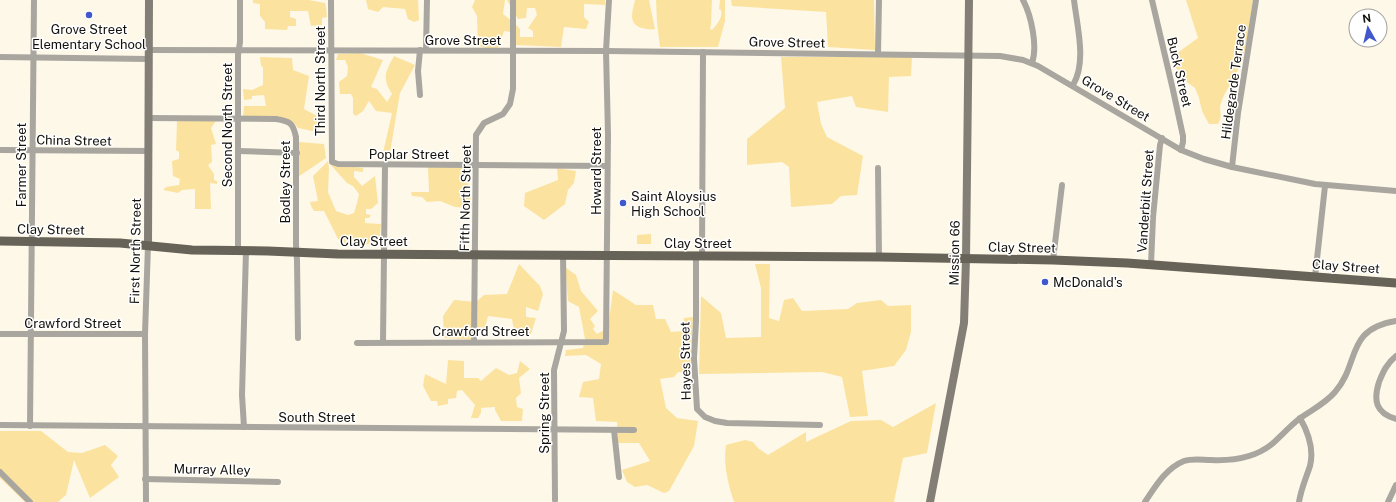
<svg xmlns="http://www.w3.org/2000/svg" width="1396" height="502" font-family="'Public Sans',sans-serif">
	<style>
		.green { fill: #fbe39f }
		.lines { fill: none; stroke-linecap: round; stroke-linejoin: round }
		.street { stroke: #a9a6a0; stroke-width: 6 }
		.secondary { stroke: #837f76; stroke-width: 8 }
		.primary { stroke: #686358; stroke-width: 9 }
		.poi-dot { fill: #4157cb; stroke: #fff; stroke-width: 1.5 }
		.labels { text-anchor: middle; stroke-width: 3; stroke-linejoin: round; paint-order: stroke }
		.poi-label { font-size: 13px; fill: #13110c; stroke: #fff; text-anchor: start }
		.street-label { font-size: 13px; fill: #13110c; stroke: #fff }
	</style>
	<rect width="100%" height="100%" fill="#fef8e8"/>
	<!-- green -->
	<g class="green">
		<polygon points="253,0 309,0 325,3 326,7 327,17 322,18 322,25 311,26 308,11 290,11 290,17 296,19 296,26 288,26 287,30 265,29 265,22 260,16 260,4 253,3"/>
		<polygon points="366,0 418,0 419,20 414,22 408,19 405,9 383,7 378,12 368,9"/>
		<polygon points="475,0 505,0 503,14 513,22 510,32 504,31 498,49 489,49 478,46 477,16 472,7"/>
		<polygon points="507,0 605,0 605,5 584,4 584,17 589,22 586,29 564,27 561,47 516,45 511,39 516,25 520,29 520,37 533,37 533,31 528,28 537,15 535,8 527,8 526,18 518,19"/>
		<path d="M635,0H649L655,29C650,30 646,29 642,28C627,24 633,10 635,0Z"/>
		<path d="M656,0H712L711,25L710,29L712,30C717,24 723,18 721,10L719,9L720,0H725V21L718,47H660L657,23Z"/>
		<polygon points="731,0 874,0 875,50 828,47 826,12 732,6"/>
		<path d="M1186,0H1253C1249,23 1248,49 1238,70C1233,81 1225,91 1221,103C1218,112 1224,114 1218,124H1209L1202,111L1199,98L1195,88L1184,80L1176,68V54L1198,38Z"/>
		<path d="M360,53L383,60L371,87L377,89L387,102L392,94C382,77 385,73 394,56L415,65L400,93L390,153H383L392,113L376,111L369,101L363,111L356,116L353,114V98L351,94H340L339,82L347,76L348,67L345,60H336L338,54Z"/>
		<polygon points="260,57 292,58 293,70 309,76 304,109 319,117 321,125 312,131 298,128 294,123 243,116 244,106 266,106 264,95 252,96 252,99 244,100 243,89 252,90 263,85 263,67 261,66"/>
		<polygon points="781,57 912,57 911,76 889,77 888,112 856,107 852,96 817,102 821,124 827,137 863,156 857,195 841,196 832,204 791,207 789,167 782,162 747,165 747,139 785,108"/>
		<polygon points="177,121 216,121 211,128 216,144 211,145 212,162 208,165 214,174 214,180 217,181 217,184 210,183 211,209 195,209 195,189 182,190 178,193 163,190 166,187 179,185 180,179 173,176 172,161 179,159 179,152 176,150"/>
		<polygon points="299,142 324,144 326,158 298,177 297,174"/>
		<polygon points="328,161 329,168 328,192 336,211 348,215 354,213 357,203 359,194 353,186 347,183 329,163 337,165 363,168 363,172 354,171 354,177 362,186 375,176 378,203 371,209 366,209 366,214 371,215 369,218 365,218 365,223 381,224 379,244 348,245 338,239 324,211 314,211 311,206 310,202 318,201 313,176"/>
		<polygon points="428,167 466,167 472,208 455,207 440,201 427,202 422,197 412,196 411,192 429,192"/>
		<polygon points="557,168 576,171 574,183 568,190 565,204 544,220 524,206 525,193 558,180"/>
		<polygon points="651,234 651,244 637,244 637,235"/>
		<polygon points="519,264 540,286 543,294 538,311 526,307 526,317 536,318 531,334 515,337 512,319 488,316 485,328 479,327 476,340 444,338 443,316 454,300 476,302 484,295 507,294"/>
		<polygon points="755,264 770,264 769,318 779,321 784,300 793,298 802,311 848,309 857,303 881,300 888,306 911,305 911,332 906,350 894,366 862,371 868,416 850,417 842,377 822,372 699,374 701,296 721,313 726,338 761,337 761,288"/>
		<polygon points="565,267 576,275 581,291 598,311 590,319 595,326 593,329 597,334 608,328 613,290 636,305 653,305 656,319 665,319 671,332 684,331 684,318 693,317 690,373 678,372 674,377 660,379 666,408 677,418 698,421 694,446 669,491 664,493 647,485 635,487 627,482 622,470 650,461 639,443 618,443 617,422 596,421 593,398 579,397 583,382 599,379 601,364 586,355 565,356 566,350 583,348 585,339 579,307 568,301"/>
		<polygon points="448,360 464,361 464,378 478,378 481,381 496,368 509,375 517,373 520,361 530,369 519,378 521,393 516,398 517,407 523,409 522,421 501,421 495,410 495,407 481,408 481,413 478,418 471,418 475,405 462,390 457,391 456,398 448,399 448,404 438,406 437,401 431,401 423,386 425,374 446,384"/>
		<path d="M936,403L927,453L903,458L894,502H734C728,484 723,464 726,445L745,440L753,442L758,448L768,455L806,432V442L851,421L881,420L893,427Z"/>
		<polygon points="0,431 41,431 68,452 82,453 105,445 118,456 111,465 119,477 90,498 74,460 66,495 58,502 25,502 0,478"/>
	</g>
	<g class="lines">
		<!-- street -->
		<g class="street">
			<polyline points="331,0 332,162 338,164 607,166"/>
			<path d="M1023,0C1031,15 1038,46 1032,63"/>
			<polyline points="1152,0 1173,90 1183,136 1183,142 1181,150"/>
			<polyline points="148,50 606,51 1000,56 1023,60 1038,66 1181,150 1204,159 1232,167 1315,184 1396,191"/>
			<polyline points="426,50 427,0"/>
			<polyline points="878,54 879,0"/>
			<polyline points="0,57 148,59"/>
			<path d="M1073,85C1087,62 1077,26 1074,0"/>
			<polyline points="420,95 418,71 420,50"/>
			<path d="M148,118L276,119C290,121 293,123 296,137V245L297,260L298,338"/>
			<polyline points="0,150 148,151"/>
			<polyline points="238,151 297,153"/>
			<polyline points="1232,167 1238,113 1256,0"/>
			<polyline points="878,168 879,257"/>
			<polyline points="238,251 238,55 240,42 240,0"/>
			<polyline points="696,256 696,321 694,358 697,409 705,417 715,421 727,423 820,425"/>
			<polyline points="702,256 703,52"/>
			<polyline points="1053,260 1062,185"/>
			<polyline points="1151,265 1153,217 1160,145 1162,138"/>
			<polyline points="1315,277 1325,186"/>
			<polyline points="0,334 145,334"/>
			<polyline points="383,342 385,166"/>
			<polyline points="474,342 476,135 484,123 503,114 510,104 513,89 513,0"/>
			<polyline points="357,343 606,342 608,135 606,51 609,0"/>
			<path d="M1396,356C1387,363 1383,372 1379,382C1373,401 1376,413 1396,419"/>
			<polyline points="0,425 634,430"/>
			<polyline points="30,426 34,0"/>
			<polyline points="244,427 242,395 246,251"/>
			<polyline points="614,430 619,477"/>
			<polyline points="0,472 30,502"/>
			<polyline points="145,479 278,482"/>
			<polyline points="555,500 554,370 564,331 563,255"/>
			<polyline points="146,502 145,334 148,245"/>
			<path d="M1145,502C1155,487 1166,468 1184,461C1193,458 1203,460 1211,460C1232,461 1255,458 1272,444C1281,436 1289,427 1299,419C1311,410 1325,404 1335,392C1360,364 1345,329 1396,321"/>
			<path d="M1299,502C1301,489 1306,478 1310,466C1314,450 1308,432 1300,418"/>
			<polyline points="1388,502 1396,485"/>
		</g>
		<!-- secondary -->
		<g class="secondary">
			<polyline points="148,245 149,0"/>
			<polyline points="930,502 964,323 966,259 969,0"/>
		</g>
		<!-- primary -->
		<polyline class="primary" points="0,241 120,243 192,250 268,251 338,254 879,257 1053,260 1127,263 1396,283"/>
	</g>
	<!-- markers -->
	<g class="poi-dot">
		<circle cx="89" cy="15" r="4"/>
		<circle cx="623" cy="203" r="4"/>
		<circle cx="1045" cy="282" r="4"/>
	</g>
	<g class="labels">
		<!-- poi labels -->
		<g class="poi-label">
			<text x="89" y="34" text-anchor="middle">Grove Street<tspan x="89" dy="15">Elementary School</tspan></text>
			<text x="631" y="201">Saint Aloysius<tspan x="631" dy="15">High School</tspan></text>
			<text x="1053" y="287">McDonald's</text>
		</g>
		<!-- street labels -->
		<g class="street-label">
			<text x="463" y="45">Grove Street</text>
			<text transform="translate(787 42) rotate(1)" y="5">Grove Street</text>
			<text transform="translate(1180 72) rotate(77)" y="5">Buck Street</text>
			<text transform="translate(320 81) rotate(-90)" y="5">Third North Street</text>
			<text transform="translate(1233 82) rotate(-82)" y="5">Hildegarde Terrace</text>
			<text transform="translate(1116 98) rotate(31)" y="5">Grove Street</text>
			<text transform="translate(227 125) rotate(-90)" y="5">Second North Street</text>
			<text transform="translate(74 140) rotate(1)" y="5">China Street</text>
			<text x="409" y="159">Poplar Street</text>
			<text transform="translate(21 165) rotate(-90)" y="5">Farmer Street</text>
			<text transform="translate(596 171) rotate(-90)" y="5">Howard Street</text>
			<text transform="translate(285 182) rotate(-90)" y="5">Bodley Street</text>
			<text transform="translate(465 198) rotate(-89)" y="5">Fifth North Street</text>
			<text transform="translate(1145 201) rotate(-86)" y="5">Vanderbilt Street</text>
			<text transform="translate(51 229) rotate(1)" y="5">Clay Street</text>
			<text x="374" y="246">Clay Street</text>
			<text x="698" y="248">Clay Street</text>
			<text transform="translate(1022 247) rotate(1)" y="5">Clay Street</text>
			<text transform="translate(135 251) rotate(-89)" y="5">First North Street</text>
			<text transform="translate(954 253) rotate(-89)" y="5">Mission 66</text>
			<text transform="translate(1346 266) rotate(4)" y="5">Clay Street</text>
			<text x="73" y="328">Crawford Street</text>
			<text x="481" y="336">Crawford Street</text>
			<text transform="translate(685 361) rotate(-91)" y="5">Hayes Street</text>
			<text transform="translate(544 413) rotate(-90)" y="5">Spring Street</text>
			<text x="317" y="422">South Street</text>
			<text transform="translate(212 469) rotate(1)" y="5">Murray Alley</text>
		</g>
	</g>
	<!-- north arrow -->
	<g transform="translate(1368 28) rotate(352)"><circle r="19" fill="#ffffff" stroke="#a1a09e"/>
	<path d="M0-3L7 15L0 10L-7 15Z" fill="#4157cb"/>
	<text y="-6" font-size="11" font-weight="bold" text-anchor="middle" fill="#13110c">N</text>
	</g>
</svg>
